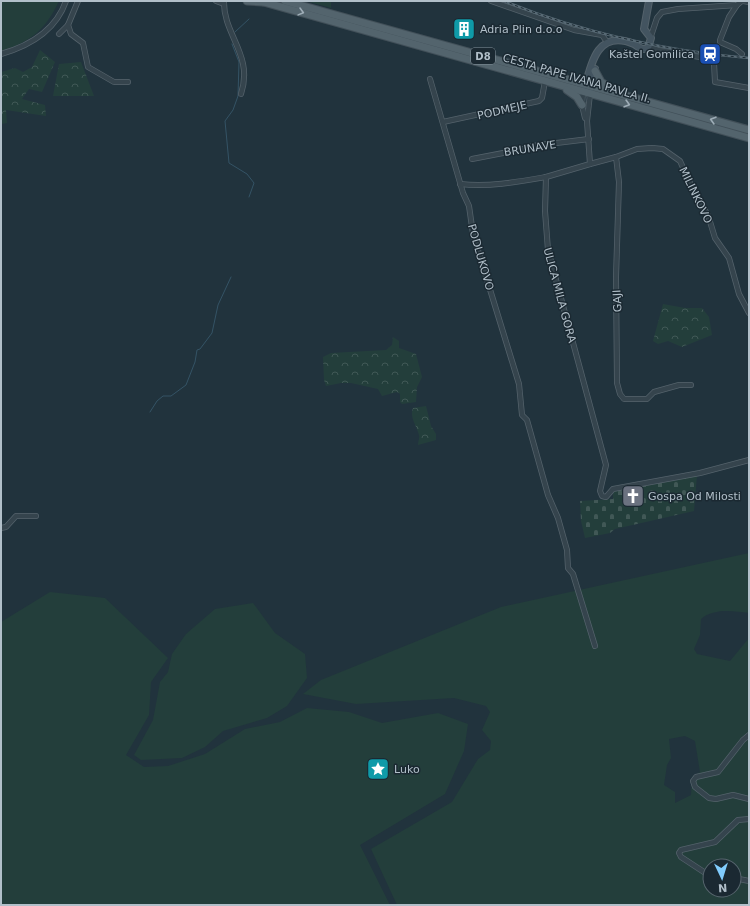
<svg xmlns="http://www.w3.org/2000/svg" width="750" height="906" font-family="'DejaVu Sans',sans-serif">
	<style>
		.green { fill: #233e3b; fill-rule: evenodd }
		.forest { fill: url(#forest-crowns) }
		.cemetery { fill: url(#cemetery-stones) }
		.lines { fill: none; stroke-linecap: round; stroke-linejoin: round }
		.stream { stroke: #345365; stroke-width: 1 }
		.street-casing { stroke: #54626b; stroke-width: 6 }
		.secondary-casing { stroke: #54626b; stroke-width: 8 }
		.primary-casing { stroke: #425059; stroke-width: 9 }
		.street { stroke: #35444d; stroke-width: 4.5 }
		.secondary { stroke: #435460; stroke-width: 6 }
		.primary { stroke: #53646d; stroke-width: 7 }
		.rail-casing { stroke: #576974; stroke-width: 2.5 }
		.rail { stroke: #1b2932; stroke-width: 1; stroke-dasharray: 3; stroke-linecap: butt }
		.oneway { stroke: #9eadb7 }
		.labels { text-anchor: middle; stroke-width: 3; stroke-linejoin: round; paint-order: stroke }
		.shield { fill: #1b2932; stroke: #84929c; stroke-width: 1 }
		.shield-label { font-size: 10px; font-weight: bold; fill: #b1bfc9 }
		.poi-label { font-size: 11px; fill: #b1bfc9; stroke: #1b2932; text-anchor: start }
		.street-label { font-size: 11px; fill: #b1bfc9; stroke: #1b2932 }
	</style>
	<defs>
		<pattern id="forest-crowns" width="20" height="18" patternUnits="userSpaceOnUse"><rect width="20" height="18" fill="#233e3b"/><path d="M2 6a3 3 0 1 1 6 0M12 15a3 3 0 1 1 6 0" fill="none" stroke="#415856"/></pattern>
		<pattern id="cemetery-stones" width="16" height="16" patternUnits="userSpaceOnUse"><rect width="16" height="16" fill="#233e3b"/><path d="M2 7V4a2 2 0 0 1 4 0v3zM10 15v-3a2 2 0 0 1 4 0v3z" fill="#415856"/></pattern>
	</defs>
	<rect width="100%" height="100%" fill="#21333d"/>
	<!-- green -->
	<g class="green">
		<path d="M1,1H59C46,29 31,42 1,51Z"/>
		<polygon points="306,1 331,1 331,8"/>
		<path d="M749,553V613C733,611 714,608 701,619L700,635L694,649L697,654L730,661L749,638V905H397L371,849L452,802L478,759L490,750L491,741L482,730L490,712L486,706L454,698L356,704L303,694L321,680L501,607ZM685,736L695,741L700,772L692,777L691,795L675,803V792L664,785L667,765L671,758L669,739ZM710,866H734V890H710Z"/>
		<polygon points="50,592 105,598 168,658 151,682 149,715 126,755 144,767 168,766 205,754 245,729 280,722 307,708 349,712 382,723 438,713 468,724 464,751 445,794 360,845 390,905 1,905 1,622"/>
		<polygon points="253,603 275,633 305,654 307,678 287,706 267,718 223,731 205,747 182,758 141,760 134,755 153,720 160,682 168,672 172,654 186,634 215,609"/>
	</g>
	<!-- forest -->
	<g class="forest">
		<polygon points="40,50 55,62 42,92 29,89 22,99 45,105 46,116 6,110 7,123 1,124 1,72 15,68 23,72 32,67"/>
		<polygon points="81,62 94,96 53,96 59,64"/>
		<polygon points="663,304 685,308 702,308 709,317 712,335 682,347 668,341 658,344 653,341"/>
		<polygon points="393,337 399,341 399,348 416,354 422,377 417,387 416,402 402,404 400,402 400,394 397,392 382,396 378,389 351,383 341,383 326,386 324,380 323,357 331,353 386,350 392,345"/>
		<path d="M426,406L431,426L436,434V440L418,445C418,442 420,437 419,435C417,426 409,417 413,408Z"/>
	</g>
	<!-- cemetery -->
	<polygon class="cemetery" points="697,475 694,511 615,529 610,533 585,538 581,521 580,501 613,499 613,491"/>
	<g class="lines">
		<!-- stream -->
		<g class="stream">
			<polyline points="235,32 249,19"/>
			<polyline points="232,44 239,62 238,96 233,110 225,121 229,163 247,174 254,183 249,197"/>
			<polyline points="150,412 157,401 163,396 171,396 186,385 195,362 197,350 200,349 212,333 218,305 231,277"/>
		</g>
		<!-- street casing -->
		<g class="street-casing">
			<g id="street">
				<polyline points="216,1 224,4"/>
				<path d="M224,1C223,35 254,55 241,94"/>
				<polyline points="491,1 574,30 602,35 607,42"/>
				<polyline points="743,1 749,2"/>
				<polyline points="737,5 729,17 720,40 720,42 736,49 742,54"/>
				<polyline points="68,25 71,34 83,43 88,67 114,82 128,82"/>
				<polyline points="59,34 68,25 78,1"/>
				<polyline points="651,36 657,18 662,12 678,9 737,5 742,1"/>
				<polyline points="649,47 658,50 712,59 714,63 715,82 749,88"/>
				<path d="M1,54C29,46 56,30 66,1"/>
				<polyline points="430,79 463,193 469,206 473,234 519,384 522,415 527,420 548,495 558,518 567,550 568,568 573,574 595,646"/>
				<polyline points="583,92 582,105 585,118"/>
				<polyline points="590,94 587,121 590,164 546,177 545,211 548,250 606,465 600,491 602,496 606,497 613,489 700,473 749,460"/>
				<polyline points="443,122 539,101 542,98 545,81"/>
				<polyline points="616,157 637,149 652,148 663,149 680,161 697,198 708,215 715,238 729,258 739,294 749,313"/>
				<polyline points="472,159 529,148 532,146 589,139"/>
				<polyline points="590,164 616,157 619,182 616,277 617,383 620,394 624,399 647,399 654,392 679,385 691,385"/>
				<path d="M460,184C490,187 517,182 546,177"/>
				<polyline points="1,528 6,527 16,516 36,516"/>
				<polyline points="749,735 743,740 718,772 696,777 693,781 695,787 709,798 716,799 733,795 749,799"/>
				<polyline points="710,876 681,857 679,853 681,850 715,842 738,820 749,819"/>
				<polyline points="734,878 749,881"/>
			</g>
		</g>
		<!-- secondary casing -->
		<g class="secondary-casing">
			<g id="secondary">
				<path d="M585,88C591,61 599,29 634,44C639,47 642,51 648,48L651,38L644,29L649,1"/>
				<polyline points="590,91 595,69"/>
			</g>
		</g>
		<!-- primary casing -->
		<g class="primary-casing">
			<g id="primary">
				<polyline points="247,1 263,2"/>
				<polyline points="260,1 749,138"/>
				<polyline points="285,1 749,130"/>
				<polyline points="595,71 601,82 611,88"/>
				<polyline points="567,90 577,97 582,105"/>
			</g>
		</g>
		<!-- street -->
		<use href="#street" class="street"/>
		<!-- secondary -->
		<use href="#secondary" class="secondary"/>
		<!-- primary -->
		<use href="#primary" class="primary"/>
		<!-- rail casing -->
		<g class="rail-casing">
			<path id="rail" d="M504,1C581,32 666,51 749,58"/>
		</g>
		<!-- rail -->
		<use href="#rail" class="rail"/>
	</g>
	<!-- one-way arrows -->
	<defs><path id="oneway-chevron" d="M-2-3.5L2.5 0L-2 3.5" fill="none" stroke-width="1.6" stroke-linecap="round" stroke-linejoin="round"/></defs>
	<g class="oneway">
		<use href="#oneway-chevron" transform="translate(301 12) rotate(15)"/>
		<use href="#oneway-chevron" transform="translate(627 104) rotate(16)"/>
		<use href="#oneway-chevron" transform="translate(713 120) rotate(-164)"/>
	</g>
	<!-- icons -->
	<defs>
		<g id="building-square" transform="scale(1.15)"><rect x="-9" y="-9" width="18" height="18" rx="4" fill="#0f9aa8" stroke="#1b2932"/><path d="M-4-6H4V6H1V3H-1V6H-4ZM-2.5-4.3h1.7v1.8h-1.7ZM.8-4.3h1.7v1.8H.8ZM-2.5-1h1.7V.8h-1.7ZM.8-1h1.7V.8H.8Z" fill="#fff"/></g>
		<g id="station-square" transform="scale(1.15)"><rect x="-9" y="-9" width="18" height="18" rx="4" fill="#1a4fb4" stroke="#1b2932"/><path d="M-3-6H3Q5-6 5-4V2Q5 4 3 4L4.5 6H3L1.5 4h-3L-3 6H-4.5L-3 4Q-5 4-5 2V-4Q-5-6-3-6ZM-3.5-4v3h7v-3ZM-3.5 1v1.5H-2V1ZM2 1v1.5H3.5V1Z" fill="#fff"/></g>
		<g id="church-square" transform="scale(1.15)"><rect x="-9" y="-9" width="18" height="18" rx="4" fill="#6b7280" stroke="#1b2932"/><path d="M-1.2-6h2.4v3.5h3.3v2.4h-3.3V6h-2.4V-.1h-3.3v-2.4h3.3Z" fill="#fff"/></g>
		<g id="sight-square" transform="scale(1.15)"><rect x="-9" y="-9" width="18" height="18" rx="4" fill="#0f9aa8" stroke="#1b2932"/><path d="M0-6L1.8-2.2L6-1.7L2.9 1.2L3.7 5.4L0 3.3L-3.7 5.4L-2.9 1.2L-6-1.7L-1.8-2.2Z" fill="#fff"/></g>
	</defs>
	<g fill-rule="evenodd">
		<use href="#building-square" x="464" y="29"/>
		<use href="#station-square" x="710" y="54"/>
		<use href="#church-square" x="633" y="496"/>
		<use href="#sight-square" x="378" y="769"/>
	</g>
	<g class="labels">
		<!-- shield labels -->
		<rect class="shield" x="471" y="48" width="24" height="16" rx="3"/>
		<g class="shield-label">
			<text x="483" y="60">D8</text>
		</g>
		<!-- poi labels -->
		<g class="poi-label">
			<text x="480" y="33">Adria Plin d.o.o</text>
			<text x="694" y="58" text-anchor="end">Kaštel Gomilica</text>
			<text x="648" y="500">Gospa Od Milosti</text>
			<text x="394" y="773">Luko</text>
		</g>
		<!-- street labels -->
		<g class="street-label">
			<text transform="translate(577 78) rotate(16)" y="4">CESTA PAPE IVANA PAVLA II.</text>
			<text transform="translate(502 110) rotate(-13)" y="4">PODMEJE</text>
			<text transform="translate(530 148) rotate(-9)" y="4">BRUNAVE</text>
			<text transform="translate(696 195) rotate(64)" y="4">MILINKOVO</text>
			<text transform="translate(481 257) rotate(74)" y="4">PODLUKOVO</text>
			<text transform="translate(560 295) rotate(75)" y="4">ULICA MILA GORA</text>
			<text transform="translate(617 301) rotate(-93)" y="4">GAJI</text>
		</g>
	</g>
	<!-- border -->
	<rect width="750" height="906" fill="none" stroke="#b1bfc9" stroke-width="4"/>
	<!-- north arrow -->
	<g transform="translate(722 878) rotate(176)"><circle r="19" fill="#1b2932" stroke="#57656e"/>
	<path d="M0-3L7 15L0 10L-7 15Z" fill="#81ccfd"/>
	<text y="-6" font-size="11" font-weight="bold" text-anchor="middle" fill="#b1bfc9">N</text>
	</g>
</svg>
